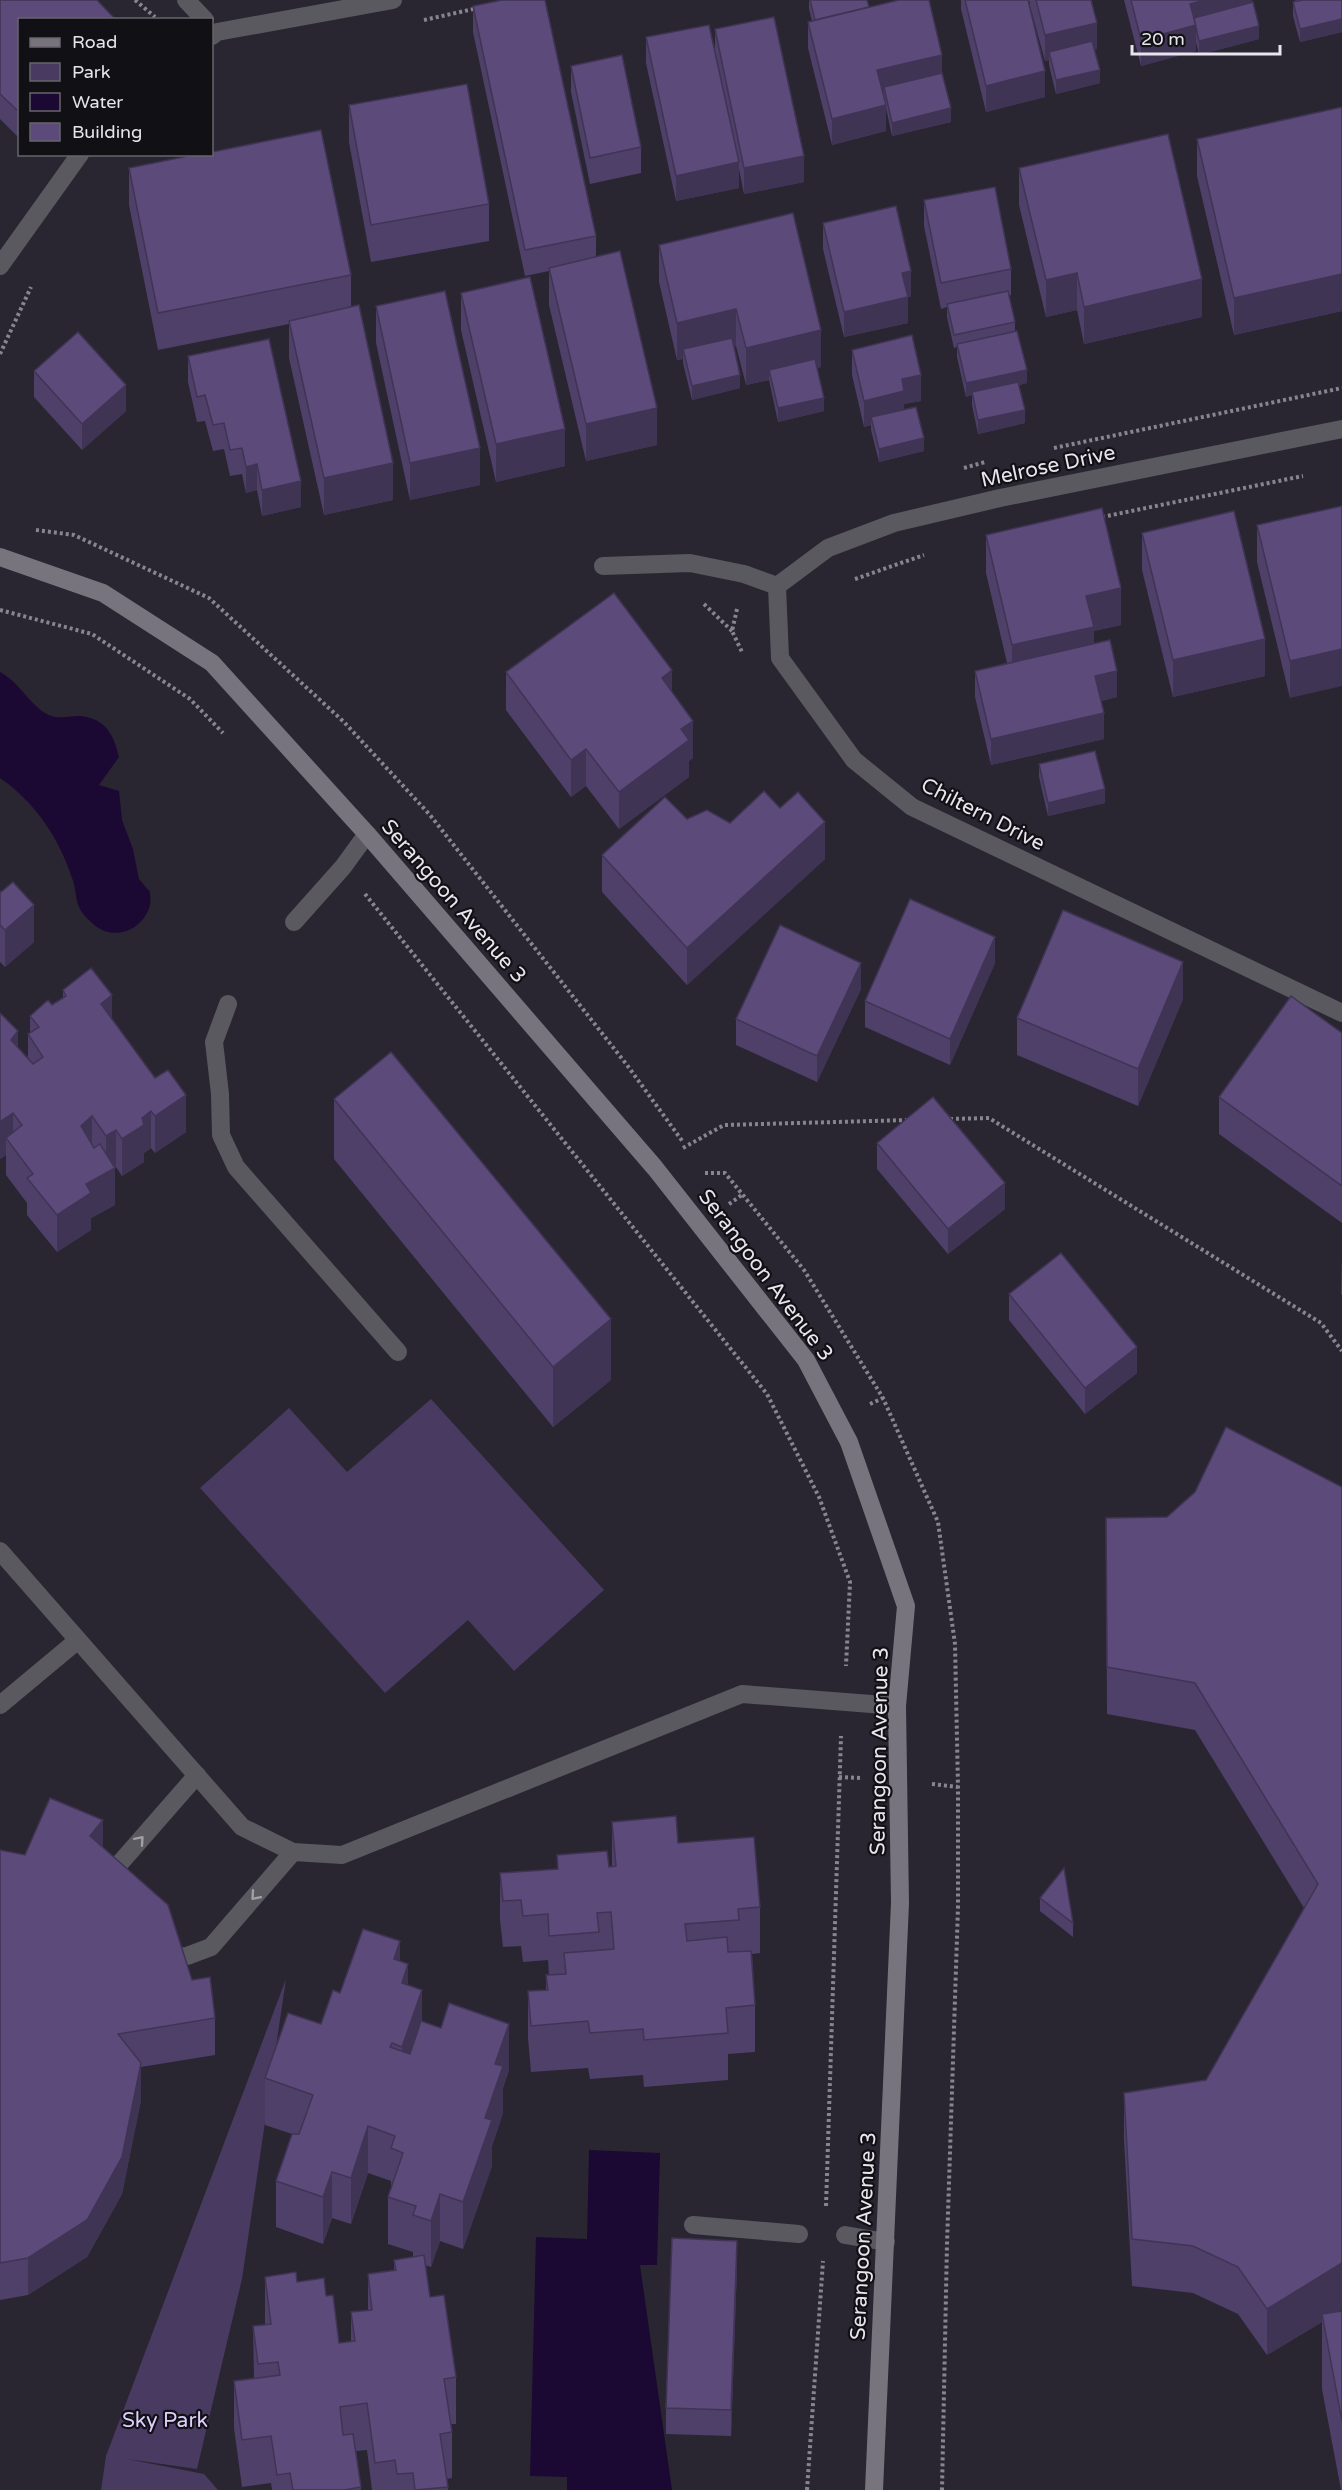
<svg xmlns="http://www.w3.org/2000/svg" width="1342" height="2490" font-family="'Varela Round',sans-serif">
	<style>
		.green { fill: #483a60 }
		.water { fill: #1b0933 }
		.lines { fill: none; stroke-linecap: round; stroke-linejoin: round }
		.path { stroke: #88858f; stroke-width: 4; stroke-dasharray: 3 3; stroke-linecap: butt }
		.lane { stroke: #5a595f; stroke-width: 18 }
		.street { stroke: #5a595f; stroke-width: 18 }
		.secondary { stroke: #77747d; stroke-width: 18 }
		.wall { fill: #4e4069 }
		.shaded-wall { fill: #403455 }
		.building { fill: #5b4a7a; stroke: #403455; stroke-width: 1.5 }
		.oneway { stroke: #a19fa6 }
		.labels { text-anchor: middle; stroke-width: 4.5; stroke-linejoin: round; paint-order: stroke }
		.street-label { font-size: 21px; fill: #e8e5ed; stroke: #111015 }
		.park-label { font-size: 21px; fill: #ddcefd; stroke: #111015 }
	</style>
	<rect width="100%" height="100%" fill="#292631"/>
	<!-- green -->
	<g class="green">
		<polygon points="431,1399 604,1590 514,1671 468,1620 385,1693 200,1488 289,1408 347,1472"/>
		<polygon points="286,1979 242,2279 197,2469 127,2459 204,2474 218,2490 101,2490 106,2456"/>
	</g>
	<!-- water -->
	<g class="water">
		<path d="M0,672C19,682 27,701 45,713C56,721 68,715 81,716C106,719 114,735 119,757L99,785L119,791L122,820L133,849L139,879L150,892C150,896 151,901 150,905C143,932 111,942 92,923C88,919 82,914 80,909C75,900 76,887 72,878C59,838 35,802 0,778Z"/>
		<polygon points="589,2150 660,2153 657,2265 640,2265 672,2490 567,2490 567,2477 530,2476 536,2237 587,2239"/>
	</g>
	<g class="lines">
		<!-- path -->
		<g class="path">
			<polyline points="135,0 155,17"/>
			<polyline points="424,20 478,8"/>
			<polyline points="0,354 31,287"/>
			<polyline points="1054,448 1342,388"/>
			<polyline points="964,468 985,462"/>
			<polyline points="1102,517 1303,476"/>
			<polyline points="36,530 74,535 209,598 344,722 430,815 627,1065 683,1142"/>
			<polyline points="855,579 924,555"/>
			<polyline points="704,604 732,631"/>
			<polyline points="737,609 732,631 742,652"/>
			<polyline points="0,610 92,634 190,699 223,733"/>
			<polyline points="365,894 767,1394 819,1497 850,1582 846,1666"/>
			<polyline points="950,1119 989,1118 1321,1323 1342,1351"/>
			<polyline points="683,1148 724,1125 909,1120"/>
			<polyline points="705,1173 725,1173 804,1270 883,1398 938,1522 955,1644 958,1787 958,1907 947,2244 942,2490"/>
			<polyline points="729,1204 743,1194"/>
			<polyline points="870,1404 883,1398"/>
			<polyline points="839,1777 862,1778"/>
			<polyline points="932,1784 958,1787"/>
			<polyline points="826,2206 841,1736"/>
			<polyline points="807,2490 823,2261"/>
		</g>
		<!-- lane -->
		<g class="lane">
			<polyline points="294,922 343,867 367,834"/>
			<polyline points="228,1004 214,1042 220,1094 221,1135 236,1167 398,1352"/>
			<polyline points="0,1551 242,1827 293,1852 342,1855 742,1694 897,1706"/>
			<polyline points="0,1705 78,1640"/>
			<polyline points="111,1882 114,1870 197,1775"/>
			<polyline points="173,1957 187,1956 211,1947 293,1852"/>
			<polyline points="693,2225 799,2234"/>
			<polyline points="845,2235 886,2242"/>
		</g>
		<!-- street -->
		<g class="street">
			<polyline points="186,0 205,20"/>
			<polyline points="212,36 217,32 393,0"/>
			<polyline points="0,266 80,154"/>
			<polyline points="603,566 690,563 744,574 777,586"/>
			<polyline points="777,586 780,658 854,760 912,807 1342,1013"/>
			<polyline points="777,586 828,548 894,523 1000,498 1342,429"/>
		</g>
		<!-- secondary -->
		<polyline class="secondary" points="0,557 103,593 212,663 367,834 655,1168 806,1360 849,1442 906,1606 897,1706 900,1903 874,2490"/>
	</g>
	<!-- wall -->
	<g class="wall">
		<polygon points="0,0 20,20 20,139 0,119"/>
		<polygon points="809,0 867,0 869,7 942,73 951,122 892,136 886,108 886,131 832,145 808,48 808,22 812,21 809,9"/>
		<polygon points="961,0 1091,0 1097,49 1094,49 1100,83 1056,94 1049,65 1049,60 1045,61 1030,6 1030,1 1029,2 1045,97 986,112 961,9"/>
		<polygon points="1124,0 1252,0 1259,39 1199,55 1196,42 1196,51 1141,66"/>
		<polygon points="1295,0 1342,0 1342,32 1300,42 1293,16 1293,2 1296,2"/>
		<polygon points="473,6 596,236 596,257 657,445 586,461 549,305 549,271 525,276 473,32"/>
		<polygon points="715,29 804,182 744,194 739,169 739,188 676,201 646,63 646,37 715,49"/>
		<polygon points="571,66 641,147 641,173 590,184 571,92"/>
		<polygon points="349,105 489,204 489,241 371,262 349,142"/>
		<polygon points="1342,107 1342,311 1234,335 1197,176 1197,139"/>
		<polygon points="129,168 351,275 351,307 393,500 324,515 289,358 289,324 158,350 129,205"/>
		<polygon points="1019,168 1202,317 1084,344 1077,310 1046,317 1019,205"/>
		<polygon points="924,200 1011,269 1011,295 1009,296 1015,322 1015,331 1027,383 1019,385 1025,423 978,434 972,405 972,395 966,397 957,357 957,347 954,348 947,317 947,307 941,309 924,226"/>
		<polygon points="823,223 911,297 908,297 908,323 844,337 823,249"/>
		<polygon points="659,245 821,367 817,368 824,411 778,422 769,380 746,385 736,346 734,347 740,388 692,400 683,363 683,359 677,360 659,282"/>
		<polygon points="461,293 565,466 496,482 461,330"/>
		<polygon points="376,306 480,485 410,500 376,343"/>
		<polygon points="852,350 921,401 904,404 904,410 924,451 879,462 871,430 871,425 864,427 852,375"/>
		<polygon points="188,356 301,507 262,516 257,490 246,493 242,474 230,476 224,449 213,451 205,421 197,422 188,382"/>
		<polygon points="34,371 126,411 82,450 34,397"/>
		<polygon points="1342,506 1290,698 1257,562 1257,525"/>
		<polygon points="1142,533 1265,676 1173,697 1142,570"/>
		<polygon points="986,535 1121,625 1094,631 1094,643 1117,697 1101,701 1104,739 991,765 975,697 975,671 1007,663 986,573"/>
		<polygon points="506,672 672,693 693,758 689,761 689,777 619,829 586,786 571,797 506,710"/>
		<polygon points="1039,764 1105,803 1048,816 1039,777"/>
		<polygon points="687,819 730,823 825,859 687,985 602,892 602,855"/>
		<polygon points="0,891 34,942 5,967 0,962"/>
		<polygon points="995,963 950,1065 865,1027 865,1001"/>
		<polygon points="861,989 817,1082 736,1045 736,1019"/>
		<polygon points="63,990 112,1019 186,1132 155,1153 151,1148 144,1153 144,1162 122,1176 116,1167 115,1168 115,1205 91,1218 91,1230 57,1252 27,1215 27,1203 6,1175 6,1155 0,1159 0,1013 18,1048 28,1058 28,1034 30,1033 30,1016 52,1005 63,998"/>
		<polygon points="1183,999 1138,1106 1017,1055 1017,1018"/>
		<polygon points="1342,1033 1342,1223 1219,1134 1219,1097"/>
		<polygon points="334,1099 611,1380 553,1427 334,1159"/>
		<polygon points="877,1143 1005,1209 948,1254 877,1169"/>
		<polygon points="1342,1256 1342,1295 1341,1294"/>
		<polygon points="1009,1294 1137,1373 1085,1414 1009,1320"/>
		<polygon points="1342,1487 1342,2309 1339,2311 1342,2311 1342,2490 1341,2490 1322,2389 1322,2322 1267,2355 1238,2314 1193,2293 1132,2286 1124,2139 1124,2093 1206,2080 1304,1908 1195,1730 1107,1714 1106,1518 1167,1517"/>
		<polygon points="612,1822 678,1843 760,1907 760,1953 752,1954 755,2005 755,2052 728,2054 728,2080 644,2087 643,2075 590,2079 588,2068 531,2072 528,2038 528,1991 546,1990 546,1975 549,1975 548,1960 523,1962 521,1946 503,1947 500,1920 500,1873 557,1869 557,1855 609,1867 612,1867"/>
		<polygon points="103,1847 192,1980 215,2018 215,2055 141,2067 141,2100 122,2194 87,2257 28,2295 0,2300 0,1850 25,1855"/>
		<polygon points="1040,1898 1073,1923 1073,1937 1040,1911"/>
		<polygon points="400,1961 408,1985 422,2021 509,2070 503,2088 503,2113 492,2146 492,2166 463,2249 440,2241 431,2267 425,2265 430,2297 456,2377 456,2424 451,2424 452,2432 452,2478 447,2479 448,2490 372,2490 367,2450 356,2451 361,2490 272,2490 271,2483 242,2487 234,2428 234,2381 254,2379 253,2326 265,2325 265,2277 297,2282 326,2296 339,2343 351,2341 351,2312 368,2310 368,2274 394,2271 394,2260 413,2257 413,2252 388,2244 388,2197 391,2189 391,2181 368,2173 351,2224 332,2218 323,2244 276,2227 276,2181 292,2134 265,2125 265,2078 321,2024 340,1993"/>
		<polygon points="737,2267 731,2436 666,2434 666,2408"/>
	</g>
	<!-- shaded-wall -->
	<g class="shaded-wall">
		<polygon points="1204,0 1252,0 1252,14 1196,28 1196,51 1141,66 1141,40 1190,4"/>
		<polygon points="1342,19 1342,32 1300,42 1300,29"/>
		<polygon points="1097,23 1097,49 1051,60 1049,52 1049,60 1045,61 1045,35"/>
		<polygon points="1259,26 1259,39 1199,55 1199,41"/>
		<polygon points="942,55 942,81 884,87 884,95 877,70"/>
		<polygon points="1100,70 1100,83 1056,94 1056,80"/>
		<polygon points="1045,71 1045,97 986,112 986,86"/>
		<polygon points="886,105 886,131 832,145 832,119"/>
		<polygon points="951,108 951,122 892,136 892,123"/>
		<polygon points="804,156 804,182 744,194 744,168"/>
		<polygon points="739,162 739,188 676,201 676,176"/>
		<polygon points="911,271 911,297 908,297 908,323 844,337 844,312 902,273"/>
		<polygon points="1077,273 1077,310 1046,317 1046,280"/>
		<polygon points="1342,274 1342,311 1234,335 1234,298"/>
		<polygon points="1202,279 1202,317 1084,344 1084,307"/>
		<polygon points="736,309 736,346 685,358 683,349 683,359 677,360 677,323"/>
		<polygon points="821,330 821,367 771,379 769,370 769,380 746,385 746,348"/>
		<polygon points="1027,370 1027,383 973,395 972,392 972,395 966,397 966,383"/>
		<polygon points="740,375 740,388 692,400 692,386"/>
		<polygon points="921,375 921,401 904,404 904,417 871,417 871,425 864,427 864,401 902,379"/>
		<polygon points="126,385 126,411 82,450 82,424"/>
		<polygon points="824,398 824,411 778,422 778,408"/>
		<polygon points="657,408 657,445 586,461 586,424"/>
		<polygon points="1025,410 1025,423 978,434 978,420"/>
		<polygon points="565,429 565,466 496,482 496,444"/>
		<polygon points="924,438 924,451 879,462 879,449"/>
		<polygon points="480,448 480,485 410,500 410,463"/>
		<polygon points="393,463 393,500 324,515 324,478"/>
		<polygon points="257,464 257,490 246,493 246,467"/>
		<polygon points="301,481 301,507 262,516 262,490"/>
		<polygon points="1121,588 1121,625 1094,631 1094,664 1012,682 1012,645 1086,596"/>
		<polygon points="1265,639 1265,676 1173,697 1173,660"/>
		<polygon points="1342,649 1342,686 1290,698 1290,661"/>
		<polygon points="672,670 672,708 662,678"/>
		<polygon points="1117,671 1117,697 1095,702 1095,676"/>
		<polygon points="1104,713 1104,739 991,765 991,739"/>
		<polygon points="693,721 693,758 689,761 689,777 619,829 619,792 681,729"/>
		<polygon points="586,749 586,786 571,797 571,760"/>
		<polygon points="1105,789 1105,803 1048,816 1048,803"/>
		<polygon points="825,822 825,859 687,985 687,948"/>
		<polygon points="34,905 34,942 5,967 5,930"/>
		<polygon points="995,937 995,963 950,1065 950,1039"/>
		<polygon points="1183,962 1183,999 1138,1106 1138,1069"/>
		<polygon points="861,963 861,989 817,1082 817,1056"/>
		<polygon points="112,995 112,1032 101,1004"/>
		<polygon points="18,1031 18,1068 11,1040"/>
		<polygon points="186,1095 186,1132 155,1153 155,1116"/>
		<polygon points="151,1111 151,1148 144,1153 144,1162 122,1176 122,1139 142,1118"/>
		<polygon points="13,1113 13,1147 6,1138 6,1155 0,1159 0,1122"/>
		<polygon points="92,1116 92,1153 81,1126"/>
		<polygon points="116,1130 116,1167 106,1173 106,1136"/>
		<polygon points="115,1168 115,1205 91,1218 91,1230 57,1252 57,1215 86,1184"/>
		<polygon points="1005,1183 1005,1209 948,1254 948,1229"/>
		<polygon points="611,1319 611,1380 553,1427 553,1367"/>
		<polygon points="1137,1347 1137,1373 1085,1414 1085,1388"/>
		<polygon points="103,1820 103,1857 90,1836"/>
		<polygon points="400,1941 400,1988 394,1959"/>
		<polygon points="408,1964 408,2011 402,1983"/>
		<polygon points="422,1990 422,2037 402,2094 402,2047"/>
		<polygon points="509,2024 509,2070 503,2088 503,2113 492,2146 492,2166 463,2249 463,2202 485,2118 495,2064"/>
		<polygon points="141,2063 141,2100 122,2194 87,2257 28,2295 28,2258"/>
		<polygon points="368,2126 368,2173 351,2224 351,2178"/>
		<polygon points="332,2172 332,2218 323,2244 323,2197"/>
		<polygon points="440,2194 440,2241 431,2267 431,2221"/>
		<polygon points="737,2241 737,2267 731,2436 731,2410"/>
		<polygon points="1342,2263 1342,2309 1323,2321 1322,2314 1322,2322 1267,2355 1267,2309"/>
	</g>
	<!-- building -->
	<g class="building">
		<polygon points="0,0 97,0 116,20 20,20 20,113 0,94"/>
		<polygon points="502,0 545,0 596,236 525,250 473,6"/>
		<polygon points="810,0 867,0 869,7 815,20"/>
		<polygon points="899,0 929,0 942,55 877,70 886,105 832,119 808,22"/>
		<polygon points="965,0 1028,0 1045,71 986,86"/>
		<polygon points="1036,0 1091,0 1097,23 1045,35"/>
		<polygon points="1131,0 1204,0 1190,4 1196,25 1141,40"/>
		<polygon points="1303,0 1342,0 1342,19 1300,29 1293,2"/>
		<polygon points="1253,2 1259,26 1199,41 1194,18"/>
		<polygon points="774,17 804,156 744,168 715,29"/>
		<polygon points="709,25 739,162 676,176 646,37"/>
		<polygon points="1092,41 1100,70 1056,80 1049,52"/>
		<polygon points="622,55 641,147 590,158 571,66"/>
		<polygon points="942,73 951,108 892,123 884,87"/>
		<polygon points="467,84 489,204 371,225 349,105"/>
		<polygon points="1342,107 1342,274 1234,298 1197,139"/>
		<polygon points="321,130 351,275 158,313 129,168 198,154 212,154 212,152"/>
		<polygon points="1168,134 1202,279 1084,307 1077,273 1046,280 1019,168"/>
		<polygon points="995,187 1011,269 941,283 924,200"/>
		<polygon points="896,206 911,271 902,273 908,297 844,312 823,223"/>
		<polygon points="793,213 821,330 746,348 736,309 677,323 659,245"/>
		<polygon points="620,251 657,408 586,424 549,268"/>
		<polygon points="530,277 565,429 496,444 461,293"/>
		<polygon points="445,291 480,448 410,463 376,306"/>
		<polygon points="1008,291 1015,322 954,335 947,304"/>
		<polygon points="359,305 393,463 324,478 289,321"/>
		<polygon points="1017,331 1027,370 966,383 957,344"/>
		<polygon points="78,332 126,385 82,424 34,371"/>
		<polygon points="912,335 921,375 902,379 904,391 864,401 852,350"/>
		<polygon points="732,338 740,375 692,386 683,349"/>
		<polygon points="269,339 301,481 262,490 257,464 246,467 242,448 230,450 224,423 213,425 205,395 197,397 188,356"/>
		<polygon points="815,359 824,398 778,408 769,370"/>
		<polygon points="1018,382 1025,410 978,420 972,392"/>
		<polygon points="916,407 924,438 879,449 871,417"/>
		<polygon points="1342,506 1342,649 1290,661 1257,525"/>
		<polygon points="1102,508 1121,588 1086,596 1094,627 1012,645 986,535"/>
		<polygon points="1234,511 1265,639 1173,660 1142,533"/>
		<polygon points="614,593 672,670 662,678 693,721 681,729 689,740 619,792 586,749 571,760 506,672"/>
		<polygon points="1110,640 1117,671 1095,676 1104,713 991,739 975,671"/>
		<polygon points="1095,751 1105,789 1048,803 1039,764"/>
		<polygon points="764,791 780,808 798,792 825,822 687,948 602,855 665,797 687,819 707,810 730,823"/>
		<polygon points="13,882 34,905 5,930 0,925 0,891 1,892"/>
		<polygon points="910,899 995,937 950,1039 865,1001"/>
		<polygon points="1063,910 1183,962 1138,1069 1017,1018"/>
		<polygon points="780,925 861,963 817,1056 736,1019"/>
		<polygon points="91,968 112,995 101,1004 155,1078 168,1070 186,1095 155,1116 151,1111 142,1118 144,1125 122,1139 116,1130 106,1136 92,1116 81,1126 94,1148 100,1144 115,1168 86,1184 91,1193 57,1215 27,1178 33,1174 6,1138 22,1125 13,1113 0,1122 0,1013 18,1031 11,1040 33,1064 43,1057 28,1034 39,1027 30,1016 48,1000 52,1005 66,996 63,990"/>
		<polygon points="1291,996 1342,1033 1342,1186 1219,1097"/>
		<polygon points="391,1052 611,1319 553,1367 334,1099"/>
		<polygon points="933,1097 1005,1183 948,1229 877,1143"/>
		<polygon points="1061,1253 1137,1347 1085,1388 1009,1294"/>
		<polygon points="1226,1427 1342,1487 1342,2263 1267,2309 1238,2267 1193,2246 1132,2239 1124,2093 1206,2080 1318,1884 1195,1683 1107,1667 1106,1518 1167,1517 1195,1492"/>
		<polygon points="50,1798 103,1820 90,1836 168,1905 192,1980 210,1977 215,2018 118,2034 141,2063 122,2157 87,2220 28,2258 0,2263 0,1850 25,1855"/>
		<polygon points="676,1816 678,1843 754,1837 760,1907 738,1909 739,1920 685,1924 687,1941 727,1937 728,1952 751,1951 755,2005 726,2008 728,2033 644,2040 643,2029 590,2033 588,2021 531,2026 528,1991 548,1990 546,1975 566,1974 564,1953 614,1949 611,1912 597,1913 599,1932 549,1936 548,1914 523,1916 521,1900 503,1901 500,1873 558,1869 557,1855 607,1851 609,1867 616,1866 612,1822"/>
		<polygon points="1064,1868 1073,1923 1040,1898"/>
		<polygon points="363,1929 400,1941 394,1959 408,1964 402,1983 422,1990 402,2047 392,2043 390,2047 410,2054 421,2021 441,2028 449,2003 509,2024 495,2064 503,2066 485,2118 492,2120 463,2202 440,2194 431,2221 413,2215 416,2206 388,2197 403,2153 391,2148 395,2136 368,2126 351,2178 332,2172 323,2197 276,2181 292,2134 299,2134 313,2095 265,2078 288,2013 321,2024 333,1990 340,1993"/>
		<polygon points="672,2238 737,2241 731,2410 666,2408"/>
		<polygon points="424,2255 430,2297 444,2295 456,2377 444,2379 452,2432 440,2434 448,2487 415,2490 413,2473 397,2474 395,2460 375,2463 367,2403 340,2407 343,2435 353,2434 361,2487 344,2490 293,2490 290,2473 277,2475 271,2436 242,2440 234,2381 280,2375 278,2362 258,2364 253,2326 271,2324 265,2277 296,2272 297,2282 324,2278 326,2296 333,2295 339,2343 355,2341 351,2312 372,2310 368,2274 396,2270 394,2260"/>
		<polygon points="1342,2311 1342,2421 1322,2314"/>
	</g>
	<!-- one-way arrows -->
	<defs><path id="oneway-chevron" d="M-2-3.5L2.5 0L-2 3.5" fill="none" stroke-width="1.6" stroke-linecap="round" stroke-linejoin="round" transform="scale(1.5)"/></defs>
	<g class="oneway">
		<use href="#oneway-chevron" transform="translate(140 1840) rotate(-49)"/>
		<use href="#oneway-chevron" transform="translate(255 1896) rotate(131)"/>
	</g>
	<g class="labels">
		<!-- street labels -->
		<g class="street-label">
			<text transform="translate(1048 466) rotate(-12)" y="7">Melrose Drive</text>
			<text transform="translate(983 814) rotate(27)" y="7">Chiltern Drive</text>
			<text transform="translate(454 901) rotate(49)" y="7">Serangoon Avenue 3</text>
			<text transform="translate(766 1275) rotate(53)" y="7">Serangoon Avenue 3</text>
			<text transform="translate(879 1751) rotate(-89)" y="7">Serangoon Avenue 3</text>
			<text transform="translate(863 2236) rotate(-87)" y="7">Serangoon Avenue 3</text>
		</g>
		<!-- park labels -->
		<g class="park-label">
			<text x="165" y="2427">Sky Park</text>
		</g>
	</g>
	<!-- legend -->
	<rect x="18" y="18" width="195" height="138" fill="#111015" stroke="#67656b" stroke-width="1.5"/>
	<rect x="30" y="38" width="30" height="9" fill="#77747d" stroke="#67656b" stroke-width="1.5"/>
	<text x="72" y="48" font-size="18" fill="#e8e5ed">Road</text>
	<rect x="30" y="63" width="30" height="18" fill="#483a60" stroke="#67656b" stroke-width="1.5"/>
	<text x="72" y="78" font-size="18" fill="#e8e5ed">Park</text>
	<rect x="30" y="93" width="30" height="18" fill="#1b0933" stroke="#67656b" stroke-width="1.5"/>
	<text x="72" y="108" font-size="18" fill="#e8e5ed">Water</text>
	<rect x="30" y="123" width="30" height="18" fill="#5b4a7a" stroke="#67656b" stroke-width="1.5"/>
	<text x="72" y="138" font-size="18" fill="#e8e5ed">Building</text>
	<!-- scale -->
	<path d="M1132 45v9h148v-9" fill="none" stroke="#e8e5ed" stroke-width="3"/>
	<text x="1141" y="45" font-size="18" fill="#e8e5ed" stroke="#111015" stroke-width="4.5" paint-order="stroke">20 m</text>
</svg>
